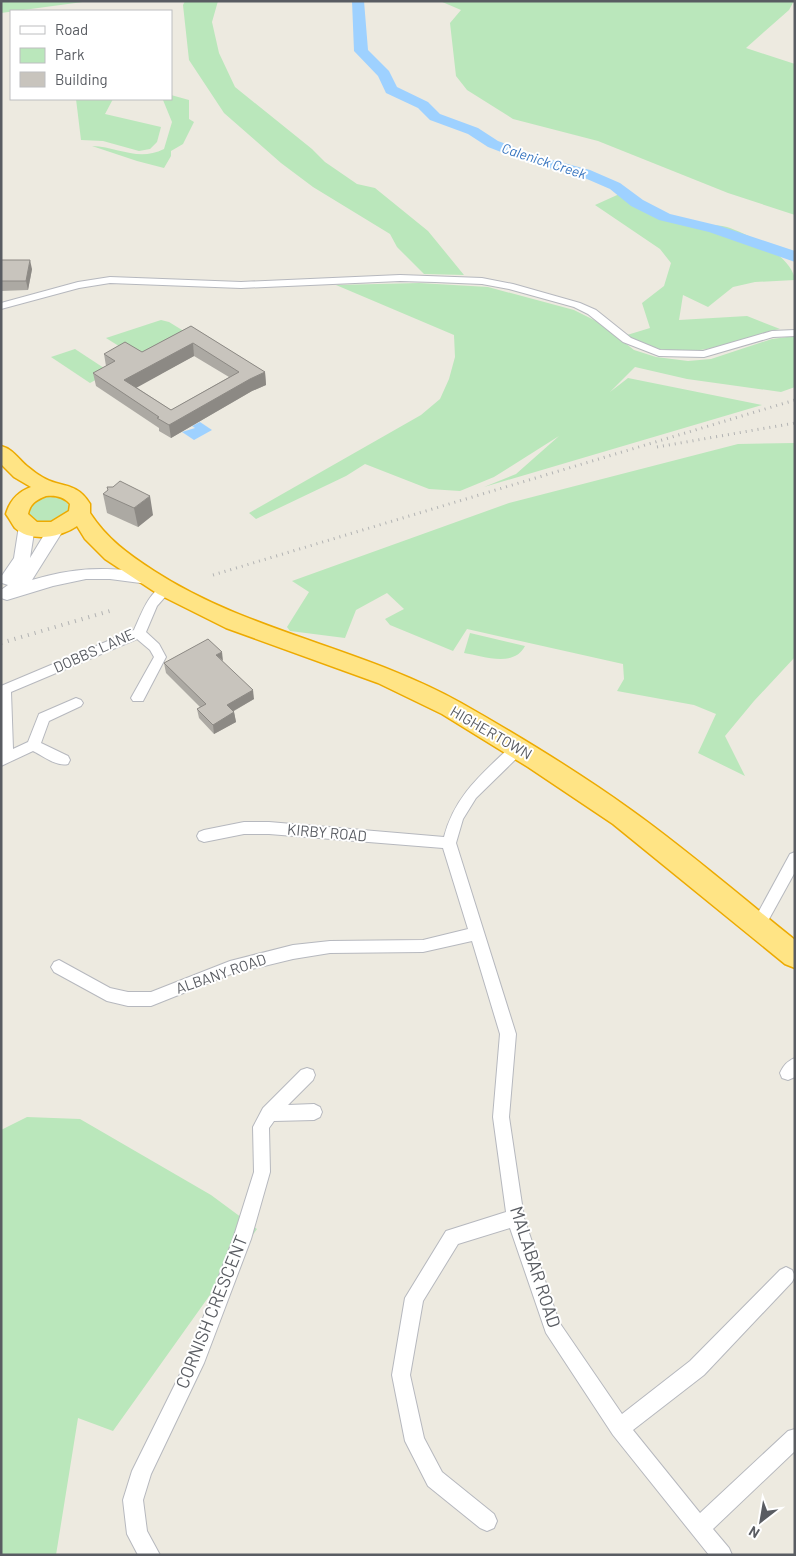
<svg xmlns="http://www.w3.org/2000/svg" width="796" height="1556" font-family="Barlow,sans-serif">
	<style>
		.green { fill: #bae7bb }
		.water { fill: #9ed1ff }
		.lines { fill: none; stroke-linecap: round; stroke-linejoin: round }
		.river { fill: #9ed1ff; fill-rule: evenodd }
		.street-casing { stroke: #b6b8be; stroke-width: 2 }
		.secondary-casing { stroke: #b6b9c0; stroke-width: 2 }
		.highway-casing { stroke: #edaa00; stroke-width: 3 }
		.street { fill: #fff; fill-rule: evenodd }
		.secondary { fill: #fff; fill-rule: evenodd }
		.highway { fill: #ffe485; fill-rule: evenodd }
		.rail-far1 { stroke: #b2b3b3; stroke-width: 3; stroke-dasharray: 1 5; stroke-linecap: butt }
		.rail { stroke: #b2b3b3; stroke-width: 4; stroke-dasharray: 1 6; stroke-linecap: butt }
		.wall { fill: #aca9a3; fill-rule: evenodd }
		.shaded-wall { fill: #8c8984 }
		.building { fill: #c8c4bd; stroke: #8c8984; fill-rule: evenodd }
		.labels { text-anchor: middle; stroke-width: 4; stroke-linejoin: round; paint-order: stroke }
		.far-water-label { font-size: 14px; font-style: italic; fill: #3876c0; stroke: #fff }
		.street-label { font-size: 15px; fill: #595c62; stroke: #fff }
		.near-street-label { font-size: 18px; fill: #595c62; stroke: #fff }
	</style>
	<rect width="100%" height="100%" fill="#edeae0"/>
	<!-- green -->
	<g class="green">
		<polygon points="1,1 90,1 1,13"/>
		<polygon points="185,1 218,1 212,22 219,53 235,87 312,149 325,162 357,184 375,188 428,231 464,275 424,274 397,247 390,234 313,187 281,163 224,113 189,60 183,5"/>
		<polygon points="440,1 794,1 789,10 746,48 795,64 795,215 728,193 598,141 513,119 467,90 456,76 450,23 461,10"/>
		<path d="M171,95L189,100V119L194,122L183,144L171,151V156L164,168L137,161L92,146C119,147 138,162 164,149L172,122L163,100L135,99H171Z"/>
		<polygon points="76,99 113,99 105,114 161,127 157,142 150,149 139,151 103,141 81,140"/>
		<path d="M626,191C647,204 666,215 689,222C701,226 715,224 727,227C748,234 792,256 795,280L755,282L733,287L708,307L683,295L679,320L747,316L780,329C767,331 759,335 747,339C706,351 665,361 627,335L650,328L642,303L664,286L671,263L660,249L595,205Z"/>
		<polygon points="419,283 488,287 574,310 598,322 634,350 656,357 688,361 711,359 772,339 795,336 795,387 781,392 687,379 635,367 610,392 628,378 762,405 484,487 516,474 559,436 494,477 460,491 429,489 365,464 346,476 256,519 249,513 421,415 440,399 449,379 455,357 454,335 336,285"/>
		<polygon points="161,320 169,322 195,338 152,361 130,353 106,338"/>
		<polygon points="75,349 110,372 90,383 51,357"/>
		<polygon points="795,443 795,657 754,701 725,736 745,776 698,753 716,714 694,705 617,691 624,679 623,664 467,629 453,651 390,625 385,619 404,609 387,593 356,610 345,638 290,631 287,627 309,592 292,581 509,503 738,444"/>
		<path d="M48,496L64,499L69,506L68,514C54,522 43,527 28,517L27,510L32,502Z"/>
		<path d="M470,633L525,646C514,668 482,656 464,653Z"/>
		<polygon points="27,1117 80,1119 211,1195 257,1229 113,1431 78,1418 56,1555 1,1555 1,1130"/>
	</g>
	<!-- water -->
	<polygon class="water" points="200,422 212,430 194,440 182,432 195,428 192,426"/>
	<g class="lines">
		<!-- river -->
		<polygon class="river" points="352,1 364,1 368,50 389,71 397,87 428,102 440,114 478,128 498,141 537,156 590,170 620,183 643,200 670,214 720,226 795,251 795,262 709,232 659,220 631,206 610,189 580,176 527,162 488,147 468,134 430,120 418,108 386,93 378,76 354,51"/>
		<!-- street casing -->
		<g class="street-casing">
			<g id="street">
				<polygon points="400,275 482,278 513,284 580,303 596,310 631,338 660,350 703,351 772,331 795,330 795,336 773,337 704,357 659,356 623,342 588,314 574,307 509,289 482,284 435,282 400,281 241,288 110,283 79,288 1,309 1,303 78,282 110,277 241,282"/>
				<path d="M166,585L172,589L157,606L146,632L159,644L166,657L143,701H133L131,698L154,657L150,650L137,639L11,692L13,749L28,742L39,714L76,698L81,700L83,703L81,706L49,721L41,743L68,756L70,760L68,764C57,767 43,756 33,751L1,766V686L134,630C141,615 149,590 166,585Z"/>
				<path d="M517,744L522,745L524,749L522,753L476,798L463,819L456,843L516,1034L509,1117L524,1218L559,1322L622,1414L690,1361L780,1270L786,1267L792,1270L795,1276L792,1282L704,1375L633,1430L700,1513L788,1431L795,1429V1451L713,1529L729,1548L732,1555H709L613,1435L546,1333L510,1228L458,1244L423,1301L410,1375L424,1438L442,1472L494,1514L497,1521L494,1528L487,1531L480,1528L428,1486L405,1441L392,1375L405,1298L446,1231L506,1212L493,1117L500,1034L472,941L423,952L330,953L293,959L231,974L151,1006H128L107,1001L54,972L51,967L54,962L59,960L110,988L128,992H151L230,961L293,945L330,941L423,940L468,929L443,848L269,834H244L204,842L199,840L197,836L199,832L204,830L244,822H269L444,837C455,795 482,774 512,745Z"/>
				<polygon points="795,852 795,872 763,930 758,932 753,930 751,926 753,922 790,854"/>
				<path d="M795,1058V1077L788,1080L782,1078L780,1073C783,1066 787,1061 795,1058Z"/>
				<polygon points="307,1068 313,1070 315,1075 313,1080 288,1105 314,1104 320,1107 322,1112 320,1117 314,1120 274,1121 269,1128 270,1172 251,1239 204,1363 151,1474 143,1500 147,1531 160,1555 138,1555 127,1534 123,1500 132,1471 188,1358 233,1239 254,1172 253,1127 263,1108 301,1070"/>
			</g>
		</g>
		<!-- secondary casing -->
		<g class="secondary-casing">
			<path id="secondary" d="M27,521L33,522L35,526L30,558L50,525L56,524L62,525L64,529L32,580C76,567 102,567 148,572L154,574L156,578L154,582L148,584L110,579H86L53,586L7,600L1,598V590L8,585L2,583L1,577L14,558L19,526L21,522Z"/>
		</g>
		<!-- highway casing -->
		<g class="highway-casing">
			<path id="highway" d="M1,446C13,449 19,460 28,467C35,473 47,481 56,483C72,487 81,489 90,504V513C107,539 128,554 154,571C248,632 363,648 461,703C519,736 577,771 631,810C687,850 740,896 795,940V968L785,964L613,824L528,767L442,714L378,683L226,628L158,594L105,559L85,539L77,526C61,537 31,543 15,528C12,524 9,518 6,514C10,500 18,492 31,487L14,477L1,464ZM46,496C55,495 63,496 70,504L69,511L51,522H37L28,514C30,504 36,500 46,496Z"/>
		</g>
		<!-- street -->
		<use href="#street" class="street"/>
		<!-- secondary -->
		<use href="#secondary" class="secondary"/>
		<!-- highway -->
		<use href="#highway" class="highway"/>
		<!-- rail-far1 -->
		<g class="rail-far1">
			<polyline points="657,447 795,423"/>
			<polyline points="213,575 795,400"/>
		</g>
		<!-- rail -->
		<polyline class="rail" points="1,643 113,610"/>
	</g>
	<!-- wall -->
	<g class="wall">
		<polygon points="1,260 32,269 28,290 1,291"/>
		<path d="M191,326L265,372L266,385L252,391L171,438L159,431V428L96,386L93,373L106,366L104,354L142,352ZM194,356L229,377L171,410L136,387Z"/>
		<polygon points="103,494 153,515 138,527 107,513"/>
		<polygon points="223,662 254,699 234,711 234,712 236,722 214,734 199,718 197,709 200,707 166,673 164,663"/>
	</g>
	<!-- shaded-wall -->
	<g class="shaded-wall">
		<polygon points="30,260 32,269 28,290 26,281"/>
		<polygon points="193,343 194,356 127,393 124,380"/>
		<polygon points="265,372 266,385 252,391 171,438 169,425 250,379"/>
		<polygon points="150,496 153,515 138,527 134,508"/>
		<polygon points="222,652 223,661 216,655"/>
		<polygon points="253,690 254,699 228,714 227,705"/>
		<polygon points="234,712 236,722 214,734 213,725"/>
	</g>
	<!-- building -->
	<g class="building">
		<polygon points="1,260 30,260 26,281 1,281"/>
		<path d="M191,326L265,372L250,379L169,425L157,418L159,417L93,373L115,361L104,354L125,342L142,352ZM193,343L239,372L171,410L124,380Z"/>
		<polygon points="120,481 150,496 134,508 103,494 108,490 107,487 113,487"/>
		<polygon points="208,639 222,652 216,655 253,690 227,705 234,712 213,725 197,709 206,704 164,663"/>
	</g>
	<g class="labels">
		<!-- far-water labels -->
		<g class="far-water-label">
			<text transform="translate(544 161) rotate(18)" y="5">Calenick Creek</text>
		</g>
		<!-- street labels -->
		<g class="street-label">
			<text transform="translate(94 651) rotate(-24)" y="5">DOBBS LANE</text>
			<text transform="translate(491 733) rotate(30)" y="5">HIGHERTOWN</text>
			<text transform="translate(327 833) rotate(5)" y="5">KIRBY ROAD</text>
			<text transform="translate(221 974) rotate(-19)" y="5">ALBANY ROAD</text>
		</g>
		<!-- near-street labels -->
		<g class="near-street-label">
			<text transform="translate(535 1267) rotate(72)" y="6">MALABAR ROAD</text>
			<text transform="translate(212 1312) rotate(-68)" y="6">CORNISH CRESCENT</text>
		</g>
	</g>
	<!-- border -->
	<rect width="796" height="1556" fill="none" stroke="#595c62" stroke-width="5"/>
	<!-- legend -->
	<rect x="10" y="10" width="162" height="90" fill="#ffffff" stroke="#bdbec0"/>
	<rect x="20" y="26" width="25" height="8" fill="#ffffff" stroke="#bdbec0"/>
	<text x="55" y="35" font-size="15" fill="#595c62">Road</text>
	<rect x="20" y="48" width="25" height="15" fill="#bae7bb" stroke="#bdbec0"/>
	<text x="55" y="60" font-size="15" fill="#595c62">Park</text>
	<rect x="20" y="72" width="25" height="15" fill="#c8c4bd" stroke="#bdbec0"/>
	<text x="55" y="85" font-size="15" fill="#595c62">Building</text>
	<!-- north arrow -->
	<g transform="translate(761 1521) rotate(211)" stroke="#ffffff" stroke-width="4" paint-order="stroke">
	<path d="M0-4L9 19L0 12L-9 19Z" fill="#595c62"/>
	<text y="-8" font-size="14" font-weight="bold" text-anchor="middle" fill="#595c62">N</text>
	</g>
</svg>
